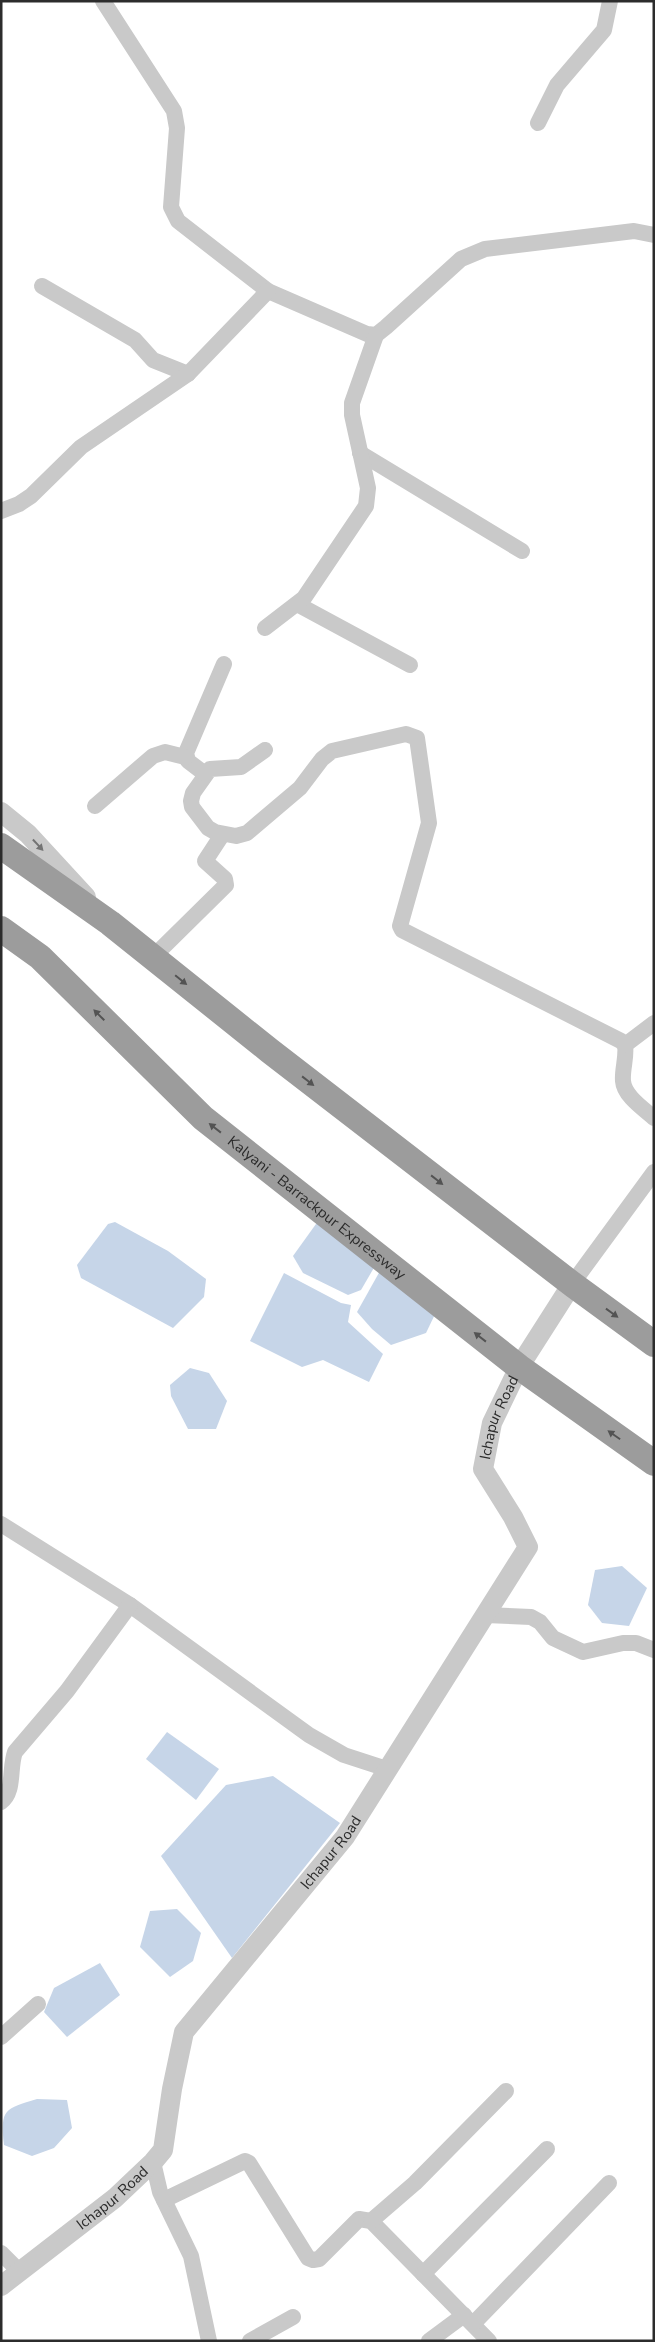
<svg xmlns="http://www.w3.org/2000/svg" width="655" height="2342" font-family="'Nunito Sans',sans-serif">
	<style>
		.water { fill: #c6d5e8 }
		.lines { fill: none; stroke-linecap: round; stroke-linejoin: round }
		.minor { stroke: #c9c9c9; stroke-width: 16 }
		.tertiary { stroke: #c9c9c9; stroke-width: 20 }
		.trunk { stroke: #9c9c9c; stroke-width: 26 }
		.oneway { fill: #737373 }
		.oneway2 { fill: #535353 }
		.labels { text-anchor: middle; stroke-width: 5; stroke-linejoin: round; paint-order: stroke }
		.street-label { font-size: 15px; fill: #2c2c2c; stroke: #fff }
	</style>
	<rect width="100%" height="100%" fill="#fff"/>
	<!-- water -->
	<g class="water">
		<polygon points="321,1217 386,1247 361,1290 348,1295 303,1273 293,1256"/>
		<polygon points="115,1222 168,1251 206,1279 204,1297 173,1328 81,1278 77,1265 108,1224"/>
		<polygon points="380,1271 438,1308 426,1333 391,1345 372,1329 357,1312"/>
		<polygon points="284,1273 341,1303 351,1305 348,1322 383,1354 369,1382 323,1360 302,1367 250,1341"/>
		<polygon points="190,1368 209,1373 227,1401 216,1429 188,1429 171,1396 170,1385"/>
		<polygon points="622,1566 647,1588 629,1626 602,1623 588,1605 595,1570"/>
		<polygon points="167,1732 219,1769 196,1800 146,1759"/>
		<polygon points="273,1776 340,1823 232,1958 161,1856 226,1785"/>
		<polygon points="177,1909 201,1933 193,1961 170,1977 140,1947 150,1911"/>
		<polygon points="100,1963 120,1995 67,2037 44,2012 54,1988"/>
		<path d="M37,2099L67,2100L72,2128L54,2148L32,2156L4,2145C0,2108 5,2109 37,2099Z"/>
	</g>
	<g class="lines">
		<!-- minor -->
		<g class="minor">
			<polyline points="103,1 174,111 177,128 171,207 178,221 268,291 367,334 376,335 386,327 461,259 485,249 634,231 654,235"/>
			<polyline points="538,123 557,85 604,30 610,1"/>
			<polyline points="42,286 135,340 153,360 188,374"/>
			<polyline points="360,453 522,551"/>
			<polyline points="1,511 19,504 31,496 81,447 188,374 268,291"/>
			<polyline points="297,604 410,665"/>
			<polyline points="265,628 304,598 366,506 368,488 352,415 352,403 376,335"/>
			<path d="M265,750L241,767L210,769L193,793L191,801L192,807L208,828L215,832L236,836L247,833L300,788L322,759L332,751L406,734L417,738L429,823L400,926L402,930L621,1041L625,1045C627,1057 622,1069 623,1081C624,1096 644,1109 654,1118"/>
			<polyline points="205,774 188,761 186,753 224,664"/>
			<polyline points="95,806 153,756 165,752 185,757"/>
			<polyline points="153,957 226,885 225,879 205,861 222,835"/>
			<polyline points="625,1045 654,1023"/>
			<polyline points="572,1284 654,1172"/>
			<polyline points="1,1524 130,1605 309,1735 344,1755 387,1769"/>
			<polyline points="485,1615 531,1617 540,1622 553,1638 583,1652 623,1643 636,1643 654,1650"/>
			<path d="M1,1802C15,1792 9,1768 15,1752L67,1691L130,1605"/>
			<polyline points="1,2037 38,2004"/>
			<polyline points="153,2162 160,2192 191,2256 209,2341"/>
			<polyline points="164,2200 245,2161 249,2163 308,2258 313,2260 319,2259 359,2219 371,2221 489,2341"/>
			<polyline points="371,2221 415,2183 506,2091"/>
			<polyline points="1,2253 20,2272"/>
			<polyline points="423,2274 547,2149"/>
			<polyline points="473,2324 609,2183"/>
			<polyline points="250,2341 293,2317"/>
			<polyline points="429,2341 464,2315"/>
		</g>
		<!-- tertiary -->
		<g class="tertiary">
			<polyline points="1,812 28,834 86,897"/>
			<path id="s1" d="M1,2286L115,2198L153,2162L163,2150L172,2089L184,2032L345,1837L528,1547L513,1517L483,1469L492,1423L519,1367L572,1284"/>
		</g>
		<!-- trunk -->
		<g class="trunk">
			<polyline points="1,846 110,923 270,1051 572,1284 654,1344"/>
			<path id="s2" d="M1,929L40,957L203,1118L519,1367L654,1463"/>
		</g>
	</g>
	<!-- one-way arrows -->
	<defs><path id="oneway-solid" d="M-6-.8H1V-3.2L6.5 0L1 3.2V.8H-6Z" transform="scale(1.25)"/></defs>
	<use class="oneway" href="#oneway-solid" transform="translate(38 845) rotate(47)"/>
	<g class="oneway2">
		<use href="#oneway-solid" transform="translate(181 980) rotate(39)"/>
		<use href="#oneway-solid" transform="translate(99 1015) rotate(-135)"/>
		<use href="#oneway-solid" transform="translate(308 1081) rotate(38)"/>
		<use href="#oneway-solid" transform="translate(215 1128) rotate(-142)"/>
		<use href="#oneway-solid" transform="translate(437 1180) rotate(38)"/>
		<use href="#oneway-solid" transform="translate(612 1313) rotate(36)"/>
		<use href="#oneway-solid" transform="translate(480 1337) rotate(-142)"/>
		<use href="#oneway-solid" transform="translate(614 1435) rotate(-145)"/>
	</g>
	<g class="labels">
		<!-- street labels -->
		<g class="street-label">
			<text dy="5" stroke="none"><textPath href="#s2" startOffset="422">Kalyani - Barrackpur Expressway</textPath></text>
			<text dy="5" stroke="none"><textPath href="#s1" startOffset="1072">Ichapur Road</textPath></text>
			<text dy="5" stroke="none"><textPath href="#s1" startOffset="564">Ichapur Road</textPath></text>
			<text dy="5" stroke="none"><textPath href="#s1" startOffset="142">Ichapur Road</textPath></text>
		</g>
	</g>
	<!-- border -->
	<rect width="655" height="2342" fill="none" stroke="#2c2c2c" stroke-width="5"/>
</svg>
